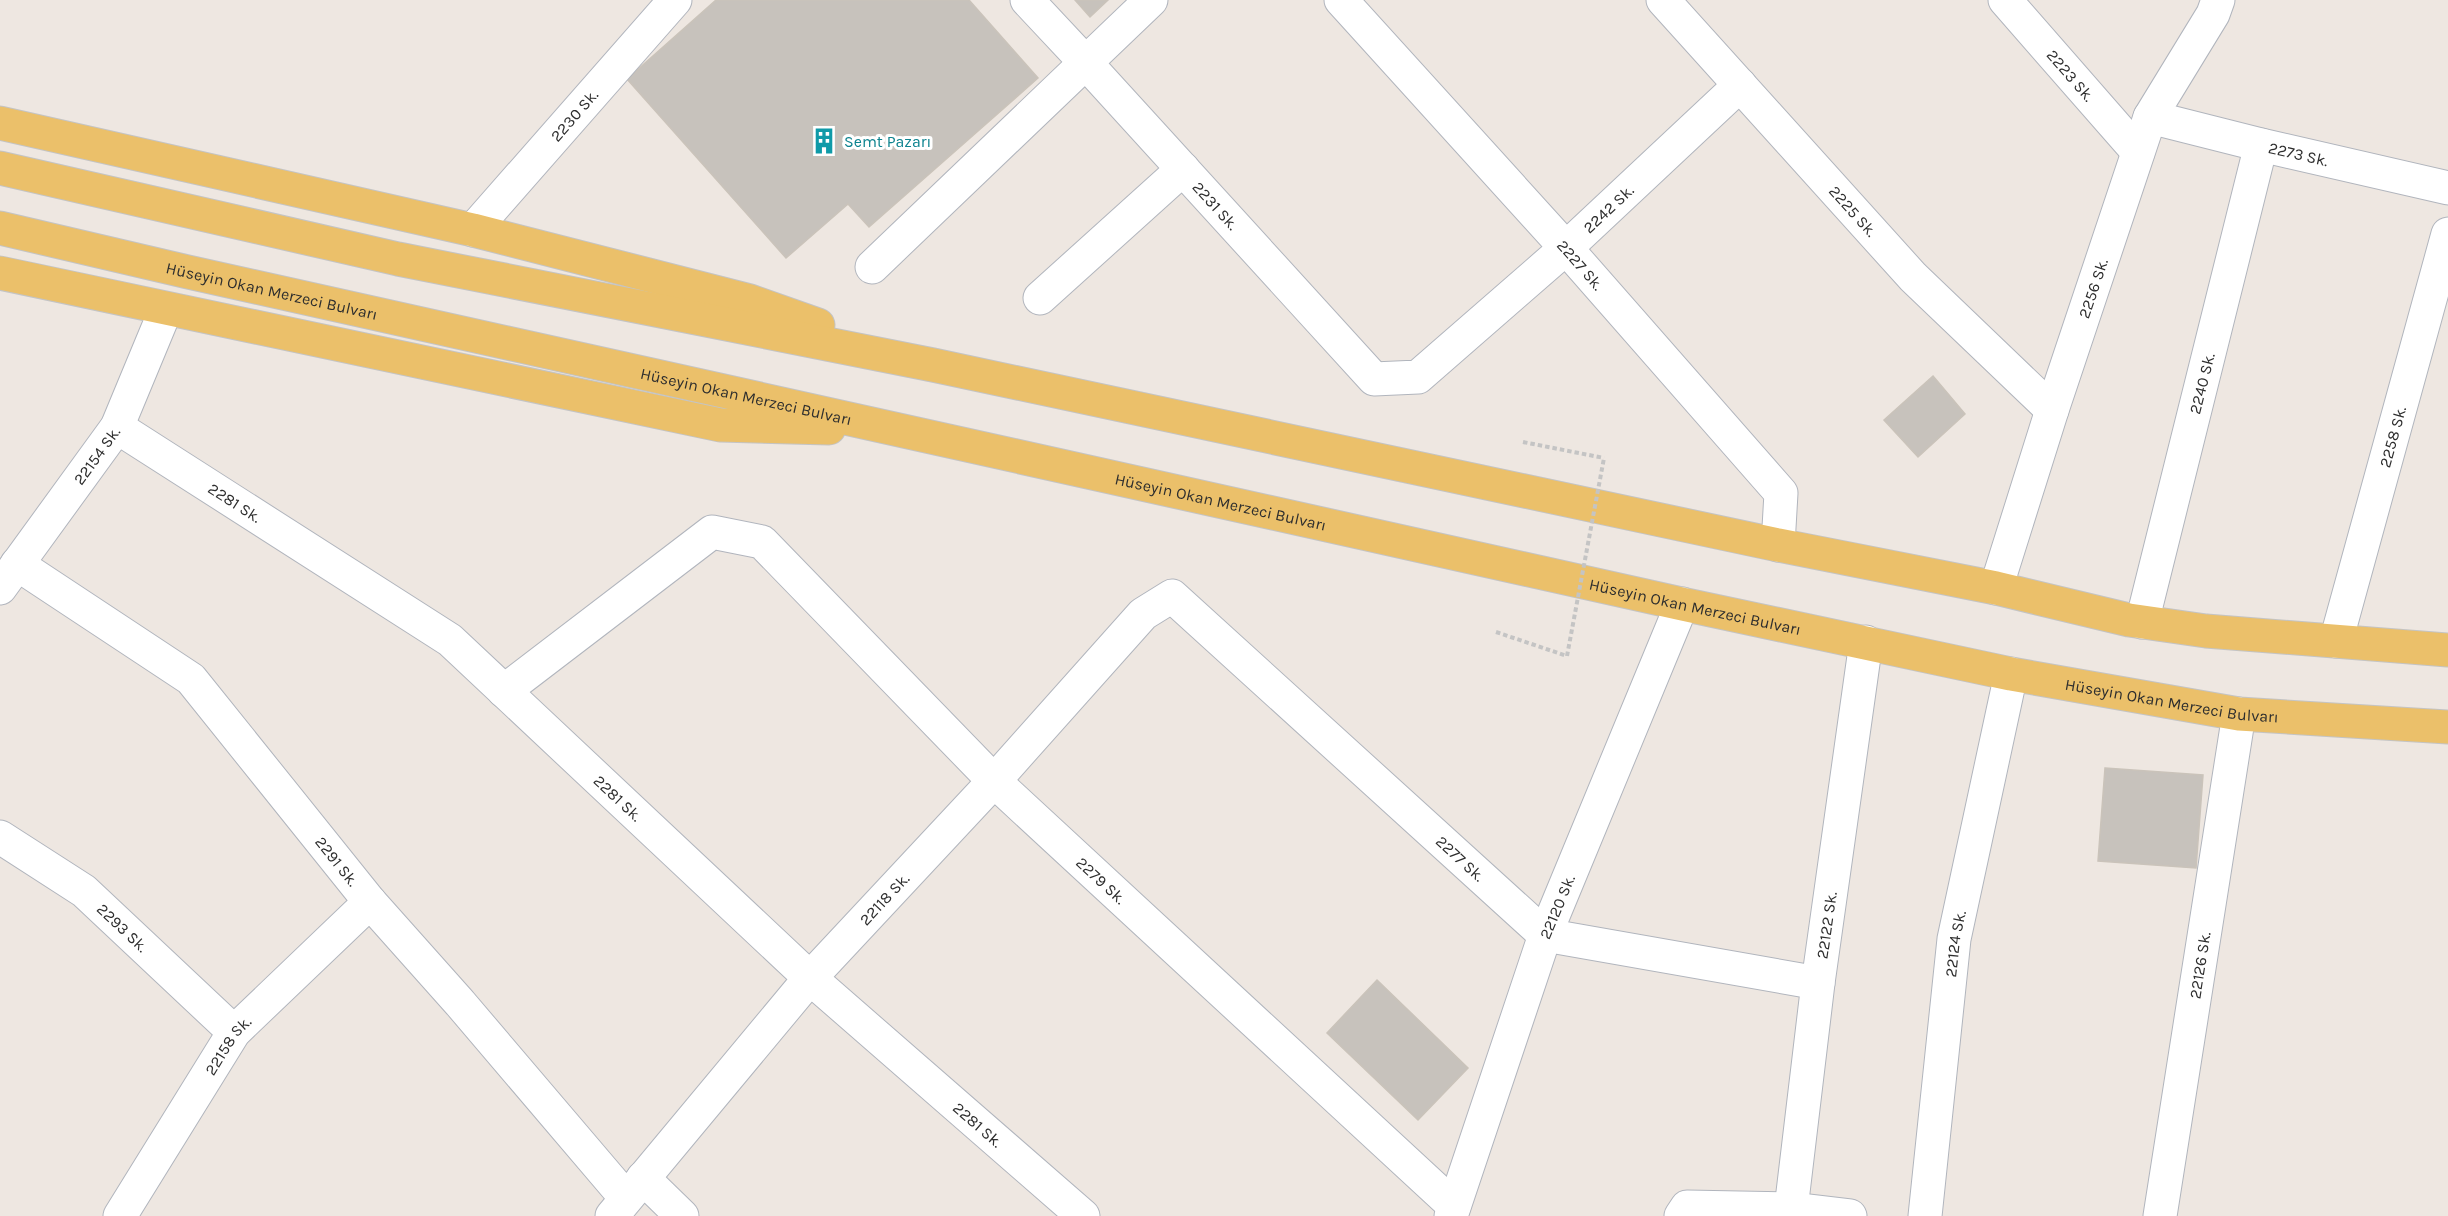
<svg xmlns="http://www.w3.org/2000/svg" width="2448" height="1216" font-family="Karla,sans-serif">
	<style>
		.building { fill: #c7c2bc; stroke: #cac3ba; stroke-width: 1.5 }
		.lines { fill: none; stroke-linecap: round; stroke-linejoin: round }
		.minor-casing { stroke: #b1b5bd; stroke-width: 35 }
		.major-casing { stroke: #c4c4c4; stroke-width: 35 }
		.path { stroke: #c4c4c4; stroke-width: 4; stroke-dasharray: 4.5 3; stroke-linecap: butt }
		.minor { stroke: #fff; stroke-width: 33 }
		.major { stroke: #ebc06a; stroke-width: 33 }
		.path-bridge { stroke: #c4c4c4; stroke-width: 4; stroke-dasharray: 4.5 3; stroke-linecap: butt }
		.labels { text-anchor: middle; stroke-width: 6; stroke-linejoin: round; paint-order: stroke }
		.street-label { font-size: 16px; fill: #2e2e2e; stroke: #fff }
		.culture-label { font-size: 16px; fill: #0d838f; stroke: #fff; text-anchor: start }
	</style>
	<rect width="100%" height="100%" fill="#eee7e1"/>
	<!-- building -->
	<g class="building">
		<polygon points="716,0 969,0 1038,78 869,227 848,204 786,258 627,79"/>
		<polygon points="1075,0 1108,0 1090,17"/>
		<polygon points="1933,376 1965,414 1918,457 1884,420"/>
		<polygon points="2105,768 2203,775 2196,868 2098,861"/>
		<polygon points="1377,980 1468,1068 1418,1120 1327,1033"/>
	</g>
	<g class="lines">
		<!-- minor casing -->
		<g class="minor-casing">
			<g id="minor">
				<path id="s1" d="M1027,0L1086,63L1374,379L1418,377L1566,248L1740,85"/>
				<path id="s2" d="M1341,0L1566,248L1781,493L1778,545"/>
				<path id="s3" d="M1663,0L1913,277L2052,410"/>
				<path id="s4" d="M2005,0L2138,152"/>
				<path id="s5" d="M2150,117L2261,145L2448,188"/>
				<path id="s6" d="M473,230L675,0"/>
				<polyline points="872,267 1151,0"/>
				<polyline points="1040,298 1183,169"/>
				<path id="s7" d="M117,427L450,640L810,978L1083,1216"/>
				<path id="s8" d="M17,564L191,679L370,902L460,1003L626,1198"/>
				<path id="s9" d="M0,588L117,427L166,309"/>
				<path id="s10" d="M1996,588L2052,410L2150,117L2213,14L2218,0"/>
				<path id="s11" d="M2142,622L2261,145"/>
				<path id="s12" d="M2336,641L2448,234"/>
				<path id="s13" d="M504,691L712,532L762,542L994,781L1454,1206"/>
				<path id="s14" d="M0,837L84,891L234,1032"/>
				<polyline points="643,1178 682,1216"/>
				<path id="s15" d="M1791,1209L1818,983L1866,642"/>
				<path id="s16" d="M120,1216L234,1032L370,902"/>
				<path id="s17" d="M612,1216L810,978L994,781L1143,614L1172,596L1545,935L1818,983"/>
				<path id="s18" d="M1451,1216L1545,935L1682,604"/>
				<polyline points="1681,1216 1687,1207 1791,1209 1850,1216"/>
				<path id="s19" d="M1925,1216L1954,939L2011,674"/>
				<path id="s20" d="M2160,1216L2239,714"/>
			</g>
		</g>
		<!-- major casing -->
		<g class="major-casing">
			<g id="major">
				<polyline points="0,123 473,230 750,301 818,325"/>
				<polyline points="0,168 398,259 933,365 1778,545 1996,588 2129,620 2206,631 2448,650"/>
				<path id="s21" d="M0,228L188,272L1682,604L2011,674L2239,714L2448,727"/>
				<polyline points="0,273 720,425 829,428"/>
			</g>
		</g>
		<!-- path -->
		<g class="path">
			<polyline points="1523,442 1604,458"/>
			<polyline points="1496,632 1567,656"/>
		</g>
		<!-- minor -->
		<use href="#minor" class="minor"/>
		<!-- major -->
		<use href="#major" class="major"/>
		<!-- path-bridge -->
		<polyline class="path-bridge" points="1567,656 1604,458"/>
	</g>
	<!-- icons -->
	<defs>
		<g id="building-bare" transform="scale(2.07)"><path d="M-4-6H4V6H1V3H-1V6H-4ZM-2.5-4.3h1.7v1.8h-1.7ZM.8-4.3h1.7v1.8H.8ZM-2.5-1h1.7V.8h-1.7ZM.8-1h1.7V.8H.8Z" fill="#0f9aa8" stroke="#fff" stroke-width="2.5" paint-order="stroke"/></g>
	</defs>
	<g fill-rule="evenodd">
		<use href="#building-bare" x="824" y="141"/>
	</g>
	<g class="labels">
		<!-- street labels -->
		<g class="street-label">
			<text dy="6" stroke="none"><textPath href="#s4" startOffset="100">2223 Sk.</textPath></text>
			<text dy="6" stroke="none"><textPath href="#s6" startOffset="153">2230 Sk.</textPath></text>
			<text dy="6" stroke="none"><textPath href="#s5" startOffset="153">2273 Sk.</textPath></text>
			<text dy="6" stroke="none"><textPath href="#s1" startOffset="279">2231 Sk.</textPath></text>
			<text dy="6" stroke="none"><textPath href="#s1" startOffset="812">2242 Sk.</textPath></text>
			<text dy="6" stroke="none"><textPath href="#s3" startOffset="284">2225 Sk.</textPath></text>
			<text dy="6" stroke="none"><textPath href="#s2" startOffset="357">2227 Sk.</textPath></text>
			<text dy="6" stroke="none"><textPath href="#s10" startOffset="315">2256 Sk.</textPath></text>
			<text dy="6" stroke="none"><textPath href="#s21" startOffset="279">Hüseyin Okan Merzeci Bulvarı</textPath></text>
			<text dy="6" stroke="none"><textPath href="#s11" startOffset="246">2240 Sk.</textPath></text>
			<text dy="6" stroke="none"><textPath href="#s21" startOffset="765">Hüseyin Okan Merzeci Bulvarı</textPath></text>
			<text dy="6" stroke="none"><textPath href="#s12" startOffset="212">2258 Sk.</textPath></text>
			<text dy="6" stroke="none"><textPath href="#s9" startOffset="164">22154 Sk.</textPath></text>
			<text dy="6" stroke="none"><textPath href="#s21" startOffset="1251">Hüseyin Okan Merzeci Bulvarı</textPath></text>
			<text dy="6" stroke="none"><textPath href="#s7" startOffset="140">2281 Sk.</textPath></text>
			<text dy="6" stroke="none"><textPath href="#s21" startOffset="1737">Hüseyin Okan Merzeci Bulvarı</textPath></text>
			<text dy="6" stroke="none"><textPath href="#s21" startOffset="2223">Hüseyin Okan Merzeci Bulvarı</textPath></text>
			<text dy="6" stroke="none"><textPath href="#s7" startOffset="626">2281 Sk.</textPath></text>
			<text dy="6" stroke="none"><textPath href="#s17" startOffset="1227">2277 Sk.</textPath></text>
			<text dy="6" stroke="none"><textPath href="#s8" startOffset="442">2291 Sk.</textPath></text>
			<text dy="6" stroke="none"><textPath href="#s13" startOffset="792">2279 Sk.</textPath></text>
			<text dy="6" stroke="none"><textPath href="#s17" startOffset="418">22118 Sk.</textPath></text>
			<text dy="6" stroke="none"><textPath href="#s18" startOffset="327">22120 Sk.</textPath></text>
			<text dy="6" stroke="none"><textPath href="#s15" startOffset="286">22122 Sk.</textPath></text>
			<text dy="6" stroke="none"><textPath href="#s14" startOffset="153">2293 Sk.</textPath></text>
			<text dy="6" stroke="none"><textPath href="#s19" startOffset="274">22124 Sk.</textPath></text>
			<text dy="6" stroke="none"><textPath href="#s20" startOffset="254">22126 Sk.</textPath></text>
			<text dy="6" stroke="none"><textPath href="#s16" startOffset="202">22158 Sk.</textPath></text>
			<text dy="6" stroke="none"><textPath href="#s7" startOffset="1112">2281 Sk.</textPath></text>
		</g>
		<!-- culture labels -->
		<g class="culture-label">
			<text x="844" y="147">Semt Pazarı</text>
		</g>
	</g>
</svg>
